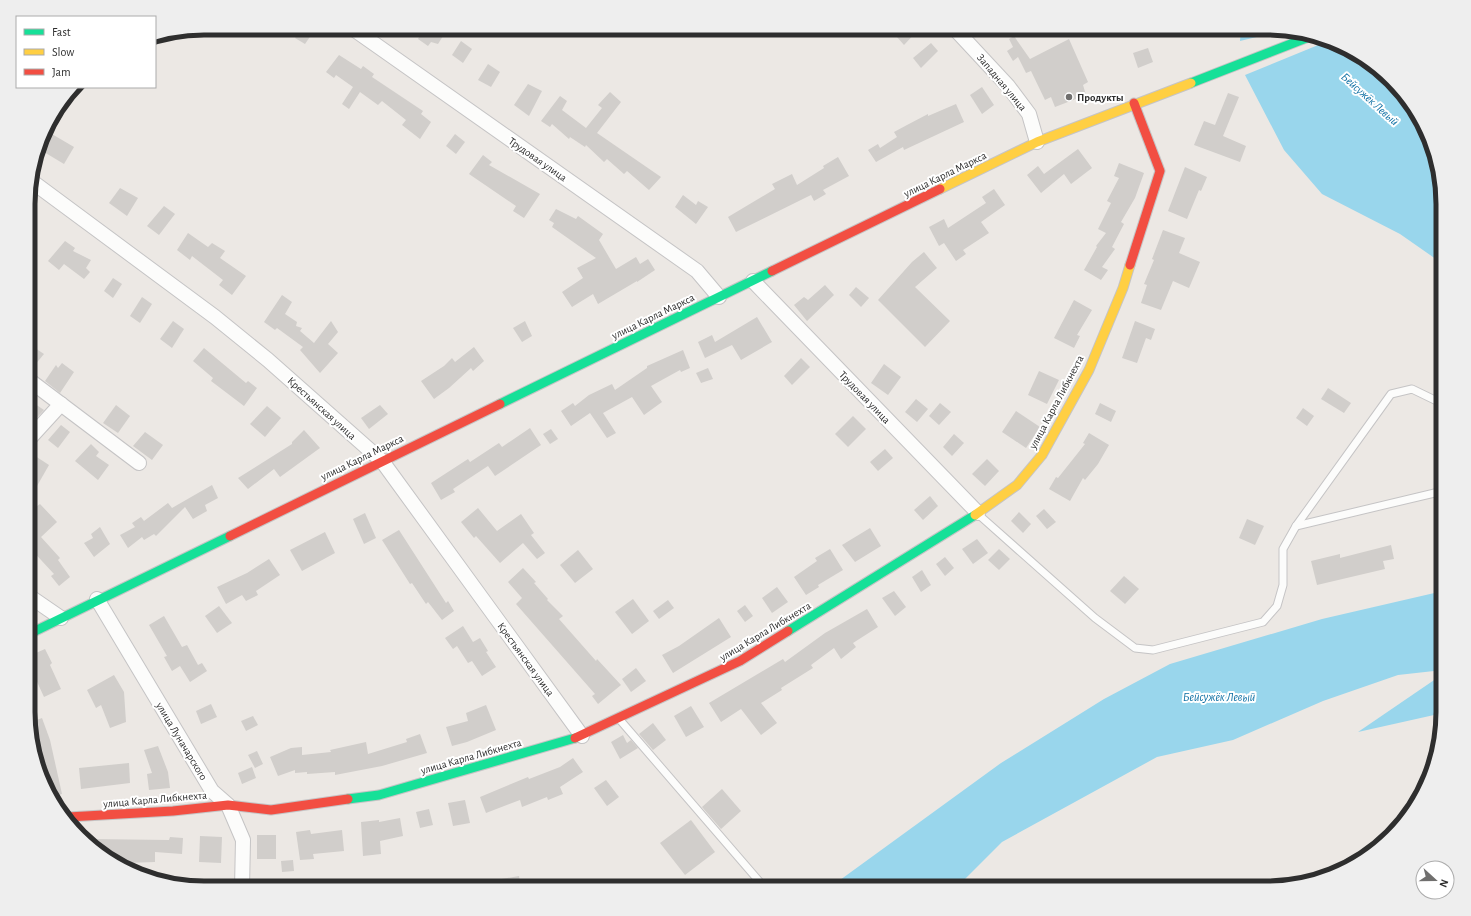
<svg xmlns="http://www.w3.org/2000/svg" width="1471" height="916" font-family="'Alegreya Sans',sans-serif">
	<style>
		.water { fill: #99d6ec }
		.building { fill: #d1cecb }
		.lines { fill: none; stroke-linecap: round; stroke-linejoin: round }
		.lane-casing { stroke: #c5c4c5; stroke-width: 9 }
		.street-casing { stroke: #c5c4c5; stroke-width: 16 }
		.fast-casing { stroke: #c5c4c5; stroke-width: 11 }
		.slow-casing { stroke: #c5c4c5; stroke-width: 11 }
		.jam-casing { stroke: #c5c4c5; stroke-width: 11 }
		.lane { stroke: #fcfcfb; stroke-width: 7 }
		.street { stroke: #fcfcfb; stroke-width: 14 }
		.fast { stroke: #16e098; stroke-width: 9 }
		.slow { stroke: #ffcf43; stroke-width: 9 }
		.jam { stroke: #f24e42; stroke-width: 9 }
		.poi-dot { fill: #706f6e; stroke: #fff; stroke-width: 1.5 }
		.labels { text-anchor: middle; stroke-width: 4; stroke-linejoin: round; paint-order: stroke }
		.street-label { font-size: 11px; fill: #2e2e2e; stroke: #fff }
		.poi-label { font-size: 11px; font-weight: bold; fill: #2e2e2e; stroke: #fff; text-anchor: start }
		.water-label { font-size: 12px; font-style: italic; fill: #0d6fa3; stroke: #fff }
		.rim { fill: none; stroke: #2e2e2e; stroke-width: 5 }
	</style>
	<rect width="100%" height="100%" fill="#ece8e4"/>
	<!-- water -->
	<g class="water">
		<polygon points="1241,28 1267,28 1285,30 1240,41"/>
		<polygon points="1328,41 1364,58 1420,116 1443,193 1443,264 1400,234 1322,194 1284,150 1245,75"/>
		<polygon points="1443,591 1443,670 1398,675 1323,701 1233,740 1157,757 1002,842 956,888 829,888 1001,763 1104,699 1170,664 1322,619"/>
		<polygon points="1443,674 1443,713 1358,732"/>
	</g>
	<!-- building -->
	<g class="building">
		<polygon points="302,28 316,28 305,44 295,38"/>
		<polygon points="407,28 448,28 438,44 431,42 428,46 418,39 419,37"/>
		<polygon points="889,28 920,28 904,45"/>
		<polygon points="1014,36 1030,59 1069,39 1088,82 1083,85 1086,95 1055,107 1051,97 1045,100 1031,71 1026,73 1018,57 1013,61 1007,51 1013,47 1009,39"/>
		<polygon points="461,41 472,49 463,63 452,55"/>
		<polygon points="931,43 938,51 921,68 913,58"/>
		<polygon points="1148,48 1153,62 1138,68 1133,53"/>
		<polygon points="339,55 361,69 363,66 374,74 372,77 423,111 421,114 431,122 420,139 402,125 406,120 382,101 378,105 360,92 349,109 342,104 353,87 336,75 334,78 326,72"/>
		<polygon points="488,64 500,72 491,87 478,80"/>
		<polygon points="528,84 542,91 529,116 514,105"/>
		<polygon points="982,87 994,105 982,114 970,95"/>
		<polygon points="610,92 621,102 597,133 661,177 649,190 627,171 624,174 607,159 604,162 586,145 585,147 570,137 569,139 552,124 550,127 541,121 560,96 567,101 562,110 586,128 602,108 598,105"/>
		<polygon points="1228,93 1239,97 1223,136 1246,146 1240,162 1194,145 1204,121 1215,125"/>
		<polygon points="956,104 964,122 904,150 903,147 876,162 868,150 878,144 880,148 897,137 894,132 907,125 928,114 928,116"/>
		<polygon points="45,130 74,147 64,164 39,149"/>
		<polygon points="455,134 465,142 456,154 446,146"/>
		<polygon points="1078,149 1092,168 1071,184 1064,174 1041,193 1027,175 1038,166 1044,174"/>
		<polygon points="483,155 492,162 489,165 540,194 524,218 513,211 516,206 469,174"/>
		<polygon points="838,157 849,176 823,190 826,194 814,201 811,195 736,232 728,217 775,189 772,184 792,174 797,185 824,168 823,166"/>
		<polygon points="1119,163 1144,173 1135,198 1121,222 1124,224 1112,247 1115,249 1102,267 1108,270 1101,280 1084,270 1097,247 1096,246 1106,233 1098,229 1111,203 1107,201 1119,178 1114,176"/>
		<polygon points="1185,167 1207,177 1201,191 1199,190 1187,219 1168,211"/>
		<polygon points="120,188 138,198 127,216 109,203"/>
		<polygon points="994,189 1005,205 981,222 989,233 963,250 966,254 956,261 944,243 939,246 929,227 944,219 948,228 986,203 982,197"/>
		<polygon points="683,195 696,205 698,201 708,207 696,224 675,207"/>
		<polygon points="164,206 175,214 159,235 147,226"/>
		<polygon points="556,209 576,219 578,216 603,234 599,240 616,269 636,257 640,264 648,259 655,270 637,282 637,281 598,304 593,294 572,307 562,292 583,278 577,268 596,258 552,227 554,223 549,220"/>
		<polygon points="1163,230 1185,238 1179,253 1200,262 1189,288 1173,281 1161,310 1141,303 1147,285 1144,284 1154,260 1152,259"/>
		<polygon points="188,233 208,247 212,243 225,251 220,258 246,276 232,295 219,285 223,280 192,256 190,260 177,250"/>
		<polygon points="65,241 75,248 73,251 91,260 86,268 90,272 84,279 64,264 59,270 48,261"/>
		<polygon points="924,252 937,268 915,287 950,321 925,347 878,300 912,262"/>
		<polygon points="113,278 122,284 113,298 104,291"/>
		<polygon points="825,285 834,295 807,321 794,305 804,297 808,300"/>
		<polygon points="856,287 869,298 861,307 849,295"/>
		<polygon points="282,295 292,302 285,314 297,322 296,326 302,328 300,331 314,343 331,321 338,332 328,344 338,353 320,373 300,350 303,347 277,328 275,330 264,322"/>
		<polygon points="142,297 152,304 140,323 130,316"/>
		<polygon points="1074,300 1092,310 1077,335 1080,336 1074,348 1054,338"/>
		<polygon points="757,317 772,342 741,360 732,345 705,358 698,342 712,335 715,342"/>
		<polygon points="173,321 184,329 172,348 160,339"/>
		<polygon points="525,321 532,336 522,342 513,328"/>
		<polygon points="1135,321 1155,329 1151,340 1146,338 1137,363 1122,358"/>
		<polygon points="29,344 44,354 29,372"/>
		<polygon points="474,347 484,361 473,371 471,368 449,388 434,399 421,381 444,366 452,358 455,362"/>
		<polygon points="204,348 246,383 248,381 257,388 244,406 211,381 213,378 193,361"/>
		<polygon points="683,350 690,368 681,372 680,370 651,386 662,402 644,415 632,397 603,413 616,433 607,438 590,413 571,426 561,411 573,403 575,406 589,395 612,384 615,390 647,368 647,366"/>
		<polygon points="801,358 810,367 792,385 784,376"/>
		<polygon points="62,363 74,372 60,393 45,381 56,365 58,368"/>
		<polygon points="884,364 901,377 888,395 871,383"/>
		<polygon points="708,368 713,379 701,383 696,373"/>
		<polygon points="1039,371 1059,380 1047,404 1028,395"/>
		<polygon points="1328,388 1351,403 1344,413 1321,399"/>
		<polygon points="916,399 928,409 917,422 905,412"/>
		<polygon points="29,400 44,410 29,426"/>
		<polygon points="940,403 951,412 939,425 929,416"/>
		<polygon points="1100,403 1116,411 1111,422 1095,414"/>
		<polygon points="116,405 130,416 118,433 103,423"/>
		<polygon points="380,405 388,414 369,429 361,418"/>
		<polygon points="267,406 281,418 265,437 250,424"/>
		<polygon points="1303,408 1314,416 1307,426 1296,418"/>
		<polygon points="1016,411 1040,427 1026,448 1002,432"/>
		<polygon points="853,416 866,429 848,447 835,434"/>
		<polygon points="61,425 70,432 58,448 48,440"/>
		<polygon points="530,428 541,445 495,476 488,466 453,489 455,492 441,500 431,483 468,459 470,462 499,443 502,447"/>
		<polygon points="551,429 558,439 550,444 543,434"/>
		<polygon points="304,430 320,448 280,477 274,469 248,489 238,478 292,444 292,442"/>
		<polygon points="145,432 163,445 152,460 133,446"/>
		<polygon points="1089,433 1109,445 1098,464 1085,480 1083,478 1070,501 1049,489 1056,477 1058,478 1085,444 1083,443"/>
		<polygon points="954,434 964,443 952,456 943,447"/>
		<polygon points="91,444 99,452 96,456 109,465 98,480 75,461"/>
		<polygon points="885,449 893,458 878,471 870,462"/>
		<polygon points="29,452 49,465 37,486 29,481"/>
		<polygon points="987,459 999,471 985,486 972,474"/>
		<polygon points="212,485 218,498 205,505 207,511 193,519 185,507 156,536 154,534 144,540 142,537 128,548 120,535 135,527 132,523 141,517 144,521 168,503 172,508"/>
		<polygon points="930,496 938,506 923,520 914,510"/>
		<polygon points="40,504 57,522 41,537 60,558 58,560 70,577 59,586 51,576 54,574 29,547 29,512"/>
		<polygon points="478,508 497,531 521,514 534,533 531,535 545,553 537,559 523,543 500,563 476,536 474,538 461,522"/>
		<polygon points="1044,509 1056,522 1047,529 1036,516"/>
		<polygon points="1019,512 1031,524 1023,533 1011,521"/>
		<polygon points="365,513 376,538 364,544 353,519"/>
		<polygon points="1247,519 1264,526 1255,545 1239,538"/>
		<polygon points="100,527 110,544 94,557 84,543 93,538 91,534"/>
		<polygon points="870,528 881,546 855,562 842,545"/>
		<polygon points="399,530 446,603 448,601 454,611 442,620 428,602 426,604 412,583 410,584 382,540"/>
		<polygon points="325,532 335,553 302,571 290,550"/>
		<polygon points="977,539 988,553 973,564 962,549"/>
		<polygon points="1391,545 1394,559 1383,561 1385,569 1317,585 1311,561 1340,554 1340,558"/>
		<polygon points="830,549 843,570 818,585 819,587 806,595 794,577 817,561 815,558"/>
		<polygon points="999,549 1010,559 999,570 988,560"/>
		<polygon points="578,550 593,569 575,583 560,565"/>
		<polygon points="945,557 954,568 945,576 936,564"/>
		<polygon points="269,559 280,575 256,591 258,595 246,601 242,595 226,604 217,587 247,573"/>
		<polygon points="523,568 536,582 534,583 548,599 547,600 563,616 559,619 596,661 597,659 621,685 598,704 592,696 595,694 516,604 522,598 508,582"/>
		<polygon points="922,570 931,585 921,592 912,577"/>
		<polygon points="1124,576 1139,589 1125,604 1110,591"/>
		<polygon points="777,587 788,602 772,613 762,598"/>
		<polygon points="894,591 906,607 895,616 882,598"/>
		<polygon points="633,599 649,621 632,634 615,612"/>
		<polygon points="668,600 674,608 659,619 653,611"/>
		<polygon points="745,605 753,616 745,622 737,611"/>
		<polygon points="219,606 232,623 217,633 205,616"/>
		<polygon points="867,609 878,627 853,643 856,647 841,659 834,648 811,665 813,668 781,688 782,690 761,703 777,723 761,735 741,709 721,722 709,703 783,659 785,662 825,633"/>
		<polygon points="164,616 182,647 187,645 198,665 202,663 207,671 190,682 180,666 172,671 164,657 167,656 149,625"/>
		<polygon points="719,618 731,637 673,673 662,655 679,646"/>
		<polygon points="463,626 473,642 480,638 488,651 486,652 496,667 482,676 472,661 468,663 457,646 453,649 445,638"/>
		<polygon points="45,649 52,663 50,665 61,689 44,697 33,673 29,674 29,656"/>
		<polygon points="636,668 646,681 631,692 622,679"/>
		<polygon points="114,675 124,692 126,722 110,728 101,705 96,708 87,690"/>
		<polygon points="211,704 217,717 201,724 196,711"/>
		<polygon points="486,705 496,730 467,742 452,746 446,727 468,721 466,713"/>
		<polygon points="691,706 704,727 686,737 674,716"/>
		<polygon points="253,716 258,725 246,731 241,721"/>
		<polygon points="42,718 50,740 62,794 51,797 29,735 29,723"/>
		<polygon points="653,723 666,740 653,750 639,734"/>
		<polygon points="420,734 427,753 382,766 335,775 335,772 307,774 307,772 295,773 295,770 278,776 270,757 291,748 302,747 302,755 331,752 330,750 366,742 368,754 407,742 406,739"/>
		<polygon points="623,735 627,743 631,740 638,748 620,759 611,742"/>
		<polygon points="158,746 168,772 170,788 149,790 147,774 152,773 144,750"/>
		<polygon points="257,751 263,764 255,768 248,755"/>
		<polygon points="573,758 583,772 560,787 563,794 548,800 547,797 522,807 520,800 486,813 480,797 528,777 529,779 560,767"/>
		<polygon points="129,763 130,783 81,789 79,768"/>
		<polygon points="252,767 256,778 242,784 238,773"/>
		<polygon points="606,780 619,797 607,806 594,788"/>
		<polygon points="722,789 741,811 721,829 702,807"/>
		<polygon points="465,800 470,823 453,826 448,803"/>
		<polygon points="429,809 433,825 420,828 416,812"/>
		<polygon points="400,818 403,836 380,841 381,854 363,856 361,822 379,820 379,822"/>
		<polygon points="691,820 715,852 685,875 660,843"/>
		<polygon points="310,830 311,834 342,830 344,851 313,854 314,859 300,860 296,832"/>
		<rect x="257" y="835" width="19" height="24"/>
		<polygon points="200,836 222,837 221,863 199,862"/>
		<polygon points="170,837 183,838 182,854 155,852 155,862 126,863 126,865 119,865 106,858 89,839 169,840"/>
		<polygon points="293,860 294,871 282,872 281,861"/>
		<polygon points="519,876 521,888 479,888 479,883"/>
	</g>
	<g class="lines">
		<!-- lane casing -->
		<g class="lane-casing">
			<g id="lane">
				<polyline points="979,515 1095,618 1135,648 1153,650 1263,622 1277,606 1283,585 1283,549 1296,526 1391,394 1412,389 1443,404"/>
				<polyline points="1296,526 1443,491"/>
				<polyline points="620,720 765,888"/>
			</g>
		</g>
		<!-- street casing -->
		<g class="street-casing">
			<g id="street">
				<polyline points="352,28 697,271 719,297"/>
				<polyline points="954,28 1008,86 1029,114 1037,142"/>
				<polyline points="30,180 215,317 268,360 382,461 582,736"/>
				<polyline points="753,281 978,513"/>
				<polyline points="29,380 139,463"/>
				<polyline points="29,439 61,404"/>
				<polyline points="29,596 61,618"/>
				<polyline points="97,599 212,791 228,805 243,840 242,888"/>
			</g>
		</g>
		<!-- fast casing -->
		<g class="fast-casing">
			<g id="fast">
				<polyline points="1191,83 1314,35"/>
				<polyline points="500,404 772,271"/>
				<polyline points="788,631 975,515"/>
				<polyline points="29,634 230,536"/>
				<polyline points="348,799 379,795 575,738"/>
			</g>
		</g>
		<!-- slow casing -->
		<g class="slow-casing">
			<g id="slow">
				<polyline points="940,189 1037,142 1191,83"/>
				<polyline points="975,515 1017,485 1042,455 1089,370 1123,288 1130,265"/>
			</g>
		</g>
		<!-- jam casing -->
		<g class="jam-casing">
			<g id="jam">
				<polyline points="1130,265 1160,171 1134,103"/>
				<polyline points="772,271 940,189"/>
				<polyline points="230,536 500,404"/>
				<polyline points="575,738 740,661 788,631"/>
				<polyline points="68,817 173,811 228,805 271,810 348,799"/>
			</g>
		</g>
		<!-- lane -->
		<use href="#lane" class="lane"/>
		<!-- street -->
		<use href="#street" class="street"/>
		<!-- fast -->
		<use href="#fast" class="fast"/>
		<!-- slow -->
		<use href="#slow" class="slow"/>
		<!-- jam -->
		<use href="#jam" class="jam"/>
	</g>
	<!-- markers -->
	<circle class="poi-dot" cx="1069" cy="97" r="4"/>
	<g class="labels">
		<!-- street labels -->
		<g class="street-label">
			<text transform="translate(1002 82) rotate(50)" y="4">Западная улица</text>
			<text transform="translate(538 159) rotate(35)" y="4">Трудовая улица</text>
			<text transform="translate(945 174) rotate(-26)" y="4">улица Карла Маркса</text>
			<text transform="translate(653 316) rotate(-26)" y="4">улица Карла Маркса</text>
			<text transform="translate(865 397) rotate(46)" y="4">Трудовая улица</text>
			<text transform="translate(1056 402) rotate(-62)" y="4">улица Карла Либкнехта</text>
			<text transform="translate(322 408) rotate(42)" y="4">Крестьянская улица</text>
			<text transform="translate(362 457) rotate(-26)" y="4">улица Карла Маркса</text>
			<text transform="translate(765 631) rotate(-31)" y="4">улица Карла Либкнехта</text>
			<text transform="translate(526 659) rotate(54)" y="4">Крестьянская улица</text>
			<text transform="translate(182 741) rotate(59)" y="4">улица Луначарского</text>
			<text transform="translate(471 756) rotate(-16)" y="4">улица Карла Либкнехта</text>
			<text transform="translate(155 799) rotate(-5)" y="4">улица Карла Либкнехта</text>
		</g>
		<!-- poi labels -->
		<g class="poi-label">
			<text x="1077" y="101">Продукты</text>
		</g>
		<!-- water labels -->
		<g class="water-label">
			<text transform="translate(1370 99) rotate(42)" y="4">Бейсужёк Левый</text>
			<text x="1219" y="701">Бейсужёк Левый</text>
		</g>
	</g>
	<!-- crop -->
	<path d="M0 0H1471V916H0ZM204 35H1267A169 169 0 0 1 1436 204V712A169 169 0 0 1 1267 881H204A169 169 0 0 1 35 712V204A169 169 0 0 1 204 35Z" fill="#eee" fill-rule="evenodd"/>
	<path class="rim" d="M204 35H1267A169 169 0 0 1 1436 204V712A169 169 0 0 1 1267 881H204A169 169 0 0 1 35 712V204A169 169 0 0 1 204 35Z"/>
	<!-- legend -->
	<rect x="16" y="16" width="140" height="72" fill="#ffffff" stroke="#ababab"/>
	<rect x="24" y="29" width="20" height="6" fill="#16e098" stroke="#ababab"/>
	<text x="52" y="36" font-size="12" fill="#2e2e2e">Fast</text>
	<rect x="24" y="49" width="20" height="6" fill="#ffcf43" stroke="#ababab"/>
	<text x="52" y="56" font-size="12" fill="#2e2e2e">Slow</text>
	<rect x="24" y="69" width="20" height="6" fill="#f24e42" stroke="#ababab"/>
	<text x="52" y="76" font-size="12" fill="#2e2e2e">Jam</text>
	<!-- north arrow -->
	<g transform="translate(1435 880) rotate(111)"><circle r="19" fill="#ffffff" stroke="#ababab"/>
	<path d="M0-3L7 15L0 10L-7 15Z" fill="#706f6e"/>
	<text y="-6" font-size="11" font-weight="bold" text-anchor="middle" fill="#2e2e2e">N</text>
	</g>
</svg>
